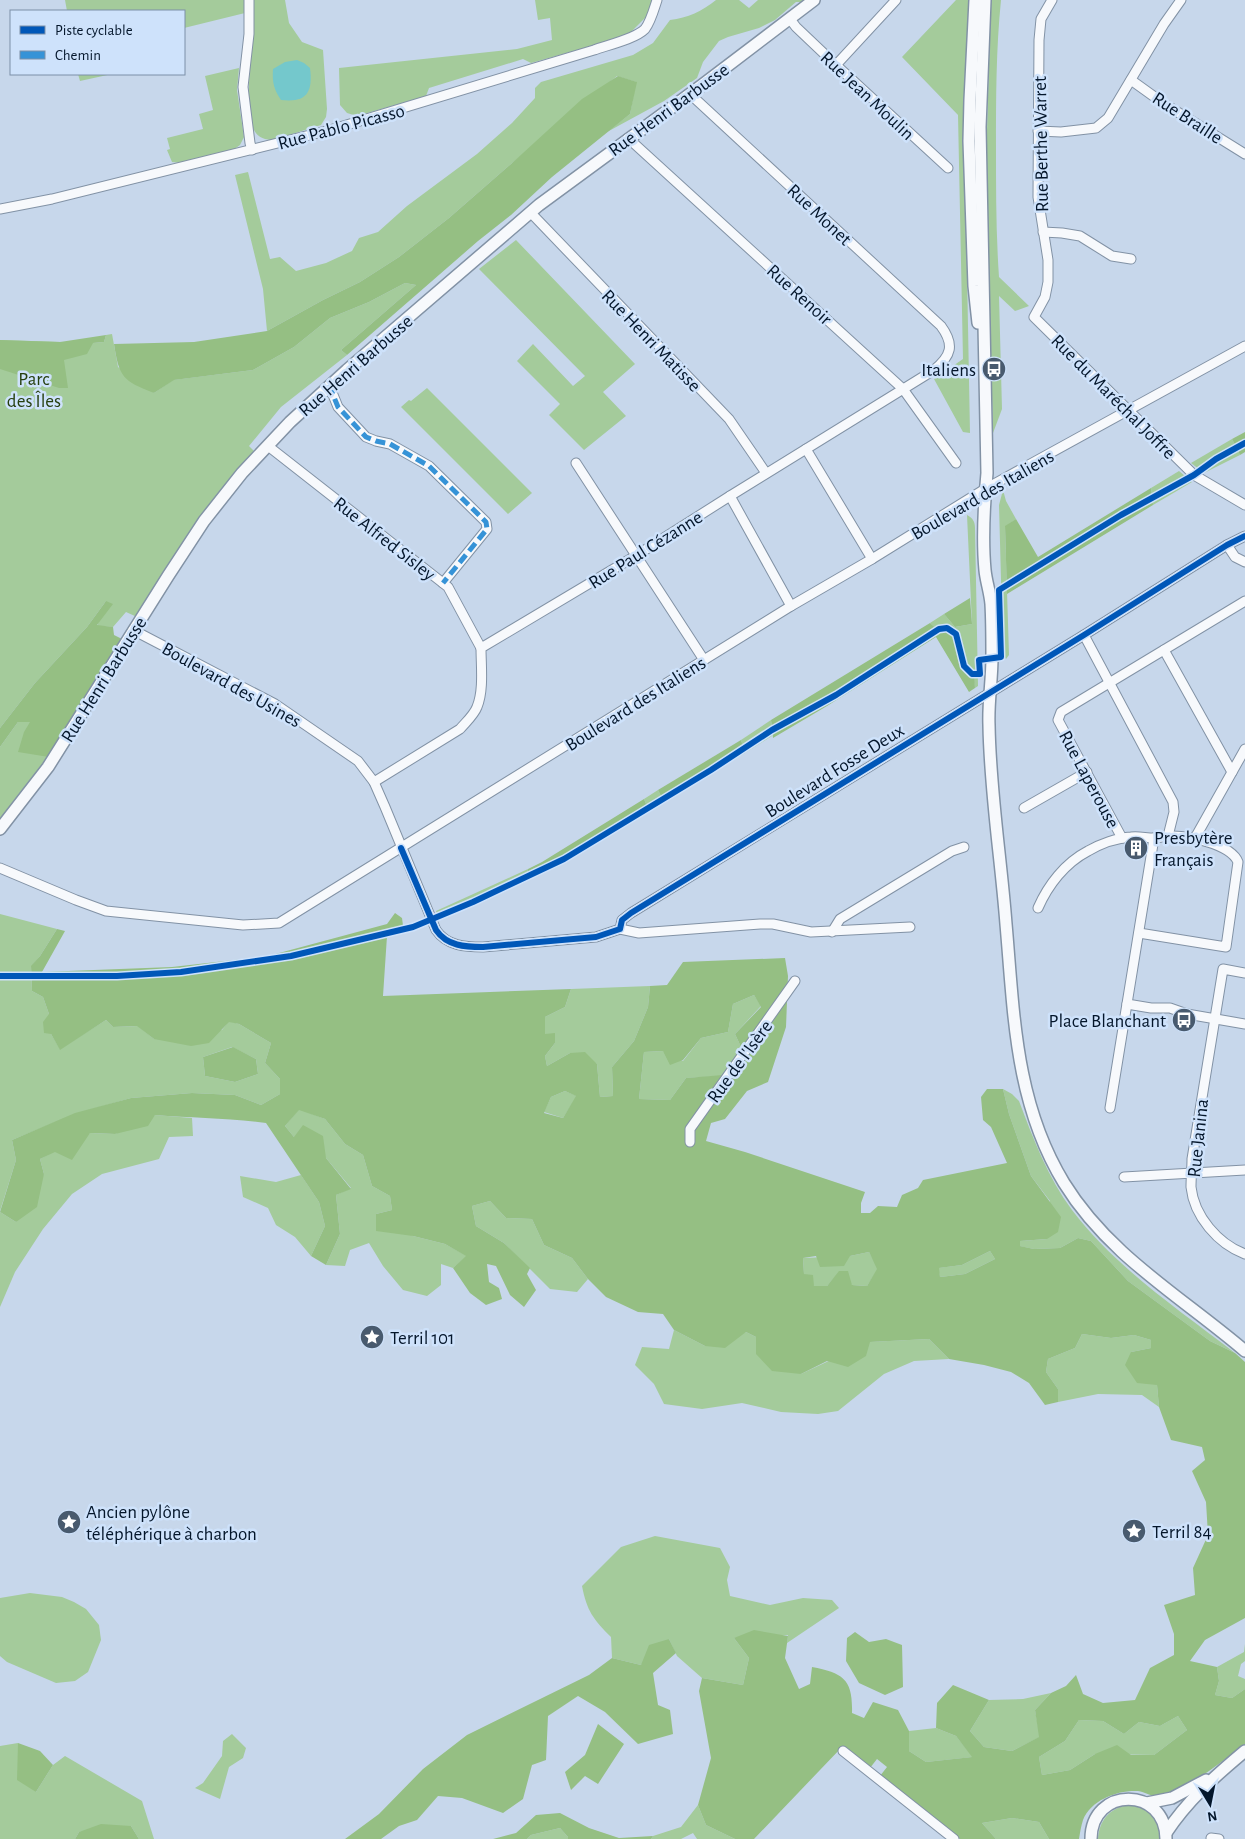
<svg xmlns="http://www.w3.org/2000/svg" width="1245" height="1839" font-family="'Alegreya Sans',sans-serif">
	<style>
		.green { fill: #a4cb9b; fill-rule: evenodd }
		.forest { fill: #95bf83; fill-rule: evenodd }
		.water { fill: #74c8cc }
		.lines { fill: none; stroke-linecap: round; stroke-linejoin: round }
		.street-casing { stroke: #8292a5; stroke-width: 11 }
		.secondary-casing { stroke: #8292a5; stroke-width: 14 }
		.street { stroke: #f7f9fc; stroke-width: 9 }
		.secondary { stroke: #f7f9fc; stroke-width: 11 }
		.quiet { stroke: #3693d7; stroke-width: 5; stroke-dasharray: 10 5; stroke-linecap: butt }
		.cycleway-casing { stroke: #cee2fb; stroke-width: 9 }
		.cycleway { stroke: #0057b8; stroke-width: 6 }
		.labels { text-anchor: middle; stroke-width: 5; stroke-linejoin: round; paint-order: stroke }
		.street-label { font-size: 19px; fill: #04162b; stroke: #cee2fb }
		.poi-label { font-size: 19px; fill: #04162b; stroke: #cee2fb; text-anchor: start }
		.park-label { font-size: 19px; fill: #263f0f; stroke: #cee2fb }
	</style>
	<rect width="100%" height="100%" fill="#c7d7eb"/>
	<!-- green -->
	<g class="green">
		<polygon points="65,0 245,0 245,13 184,28 184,11 67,11"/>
		<path d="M254,0H285L289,23L302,42L323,50L327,109L326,117L321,125L273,140C266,140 258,138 254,130C242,109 255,28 254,0Z"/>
		<polygon points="535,0 652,0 647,16 627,36 531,63 523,59 429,88 426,96 357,116 347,113 340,105 339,68 517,49 552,40 550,18 538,20"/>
		<path d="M716,0H739L749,8L758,0H806L804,2H796L775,20L759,28L728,37L719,41L703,62L697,78L664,101L607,132L630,114L636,82L617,76L511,164L449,218L399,257L360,282L323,300L267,331L263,289L235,175L248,172L270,259L280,257L296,271L326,263L352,251L359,238L378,232L407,206L477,154L512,123L535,98V88L541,82L633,55L653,43L670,20C688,18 702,11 716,0Z"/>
		<polygon points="956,0 971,0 965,165 970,433 963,432 934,379 963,359 958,115 902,57"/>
		<path d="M991,0H1001C996,49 996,99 996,148C996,191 996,234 999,277L1029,306L1015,311L999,296L1002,409L993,433L986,163Z"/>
		<polygon points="239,68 237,90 244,137 240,145 233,150 181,163 172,162 167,150 170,149 167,138 203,129 199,114 213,110 205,76"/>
		<polygon points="78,74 112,74 80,81"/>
		<polygon points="516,240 635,364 603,392 626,416 584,450 549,415 560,404 517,361 533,344 573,386 585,376 479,269"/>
		<polygon points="405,283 416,285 341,350 347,355 281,407 249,446 256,453 137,617 126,612 113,627 97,626 106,601 87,627 35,683 0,728 0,340 93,343 104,342 106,335 112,334 118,367 154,393 173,380 253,370 294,347 330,318 369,302"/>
		<polygon points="427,388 532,493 508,514 401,407 409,400 411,401"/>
		<polygon points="1232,439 1240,455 1204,473 1191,463"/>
		<polygon points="1179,471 1192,482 1153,505 1151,488"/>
		<polygon points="1003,490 1006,501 1016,519 1005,527 1009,655 1006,659 1003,654 999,505"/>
		<path d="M967,515C973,518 975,522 975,528L978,686L975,688L973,676L969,675L965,671L947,631L940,632L930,623L944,614L955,627L972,624Z"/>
		<polygon points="771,720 772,736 745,753 741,740"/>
		<polygon points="18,722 30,722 49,757 0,823 0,747"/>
		<polygon points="658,790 664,802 649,811 644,799"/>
		<polygon points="528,869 526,881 448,915 439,920 436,911"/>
		<path d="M0,914L57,929L40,956L31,967L32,991L43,997L49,1014L51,1034L60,1049L106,1020L113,1027L138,1026L154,1039L222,1030L229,1021L239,1024L271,1043L265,1063L280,1079V1094L261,1105L235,1095L192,1093L131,1098L75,1114L12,1140L16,1160L0,1211ZM232,1047L256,1059L258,1074L235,1082L205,1076L203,1057Z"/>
		<polygon points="650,986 648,1007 634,1041 612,1067 613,1096 600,1097 597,1064 570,1053 547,1066 545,1056 555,1043 545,1034 545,1017 565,1007 571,989"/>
		<polygon points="754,995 761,1006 735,1034 741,1047 723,1076 686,1078 670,1100 639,1099 644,1052 663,1051 683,1061 701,1038 728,1032 733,1004"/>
		<path d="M1003,1089L1012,1094L1019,1101C1033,1138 1048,1178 1072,1210C1116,1268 1178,1309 1235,1353L1210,1341L1128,1281L1091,1241L1078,1238L1060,1248L1034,1249L1019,1246L1020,1241L1047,1239L1050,1201L1031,1176L1009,1114Z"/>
		<polygon points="565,1091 577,1096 563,1118 544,1112 551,1097"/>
		<polygon points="299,1109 325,1119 345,1144 363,1155 372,1186 390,1196 392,1210 376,1214 413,1236 445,1244 467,1256 453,1268 441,1264 441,1285 427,1296 403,1290 383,1266 369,1243 350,1250 345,1266 326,1265 340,1234 336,1195 351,1188 326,1158 294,1137 285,1126"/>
		<polygon points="155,1115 192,1118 193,1136 169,1137 159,1159 102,1174 72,1194 43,1229 15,1272 0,1307 0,1212 16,1222 44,1174 40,1159 90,1133 115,1134"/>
		<polygon points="301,1175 319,1202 325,1226 311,1256 295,1237 276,1225 268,1208 243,1197 240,1176 276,1182"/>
		<polygon points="490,1201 506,1218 532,1219 544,1245 572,1258 588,1279 577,1292 550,1289 504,1243 476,1226 472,1206"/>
		<polygon points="990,1251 995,1259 965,1274 940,1277 938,1268 962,1265"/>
		<polygon points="869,1252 878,1269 867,1286 852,1285 840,1271 827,1286 814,1286 804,1274 803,1258 850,1256"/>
		<polygon points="674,1330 705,1346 746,1332 756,1337 801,1374 869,1342 929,1339 949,1359 914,1361 884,1374 838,1411 818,1414 781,1412 742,1403 702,1409 664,1404 654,1384 635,1365 642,1347 669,1349"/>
		<polygon points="1082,1334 1111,1338 1134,1335 1151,1340 1151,1348 1131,1352 1157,1385 1159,1407 1142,1395 1098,1394 1058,1402 1058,1389 1046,1372 1048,1359 1075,1348"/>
		<path d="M655,1536L720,1548L730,1567L727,1580L730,1596L770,1605L803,1598L832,1600L839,1608L787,1643L788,1635L734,1638L749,1658L743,1685L702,1678L677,1656L669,1639L641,1665L612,1658L611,1637C593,1619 587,1611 582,1586L621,1547Z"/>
		<polygon points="30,1593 62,1597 74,1602 86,1609 99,1625 101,1640 88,1672 75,1681 56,1683 7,1662 0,1656 0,1598"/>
		<polygon points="1245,1644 1245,1661 1241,1664 1238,1676 1245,1679 1245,1689 1232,1698 1215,1695 1219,1681 1217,1667 1244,1652"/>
		<polygon points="1051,1693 1035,1710 1040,1737 1012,1751 984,1747 970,1731 989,1700 1023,1699"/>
		<polygon points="1178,1716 1187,1730 1154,1755 1095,1754 1070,1770 1042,1775 1039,1757 1065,1741 1079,1720 1103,1721 1124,1734 1139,1722 1160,1726"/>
		<polygon points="936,1728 956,1736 973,1757 926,1762 909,1751 909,1731"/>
		<polygon points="232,1734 246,1748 243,1758 229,1767 220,1799 195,1788 203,1783 222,1756 223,1741"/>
		<polygon points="18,1743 19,1757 36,1792 53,1765 65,1756 142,1801 154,1839 139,1839 131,1826 79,1832 75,1839 0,1839 0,1746"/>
		<polygon points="698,1805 706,1825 735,1839 697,1839 693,1833 681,1839 651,1839 653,1836 681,1827"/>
		<path d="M1128,1805C1148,1807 1159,1819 1161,1839H1098C1099,1820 1110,1808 1128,1805Z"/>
		<polygon points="1012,1818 1039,1822 1049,1839 996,1839 982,1823"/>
		<polygon points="560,1828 568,1837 568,1839 527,1839 531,1835"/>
	</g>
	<!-- forest -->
	<g class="forest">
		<path d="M618,76L637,82L630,114L552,177L511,215L478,241L347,355L341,350L416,285L405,283L369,302L330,318L294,347L253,370L174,380L154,393C123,381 119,377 114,344L194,342L267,331L323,300L360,282L399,257L449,218L511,164L582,99Z"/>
		<polygon points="106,335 104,342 93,343 87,354 64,360 68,388 59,388 0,369 0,340 60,342"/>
		<polygon points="1245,432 1245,452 1240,455 1232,439"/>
		<polygon points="1151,488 1153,505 1007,594 1005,526 1016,519 1038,557"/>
		<polygon points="970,598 972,624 955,627 944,614"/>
		<polygon points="106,601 113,604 97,625 113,627 114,635 122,639 49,757 18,752 24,732 30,722 18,722 0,747 0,728 35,683 87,627"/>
		<polygon points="930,623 940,632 947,631 953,634 965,671 969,675 974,676 975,688 969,692 936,637 827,706 773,738 771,720"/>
		<polygon points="741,740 745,753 664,802 658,790"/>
		<polygon points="644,799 649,811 565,861 526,881 528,869 542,862"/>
		<path d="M395,913L402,918L404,933L387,936L383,996L571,989L565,1007L545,1017V1034L555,1033V1043L545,1056L547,1066L570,1053L585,1052L597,1064L600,1097L613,1096L612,1067L634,1041L648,1007L650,986L667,985L683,962L785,958L788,976L786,1027L768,1082L747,1091L725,1119L711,1123L706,1141L745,1152L865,1192L861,1203V1213H870L878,1206L897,1207L902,1195L918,1188L923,1180L1007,1163L991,1127L983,1120L981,1097L987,1089H1003L1009,1114L1031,1176L1061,1217L1058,1232L1047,1239L1020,1241V1246L1034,1249L1060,1248L1078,1238L1091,1241L1128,1281L1210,1341L1235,1353L1245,1362V1618L1205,1640L1190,1661L1217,1667L1219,1681L1215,1695L1232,1698L1245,1689V1744C1219,1764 1194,1784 1164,1796C1155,1799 1146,1792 1138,1791C1117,1790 1091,1800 1083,1820C1081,1826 1080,1833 1079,1839H1049L1039,1822L1012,1818L982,1823L996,1839H960L880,1776L887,1767L877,1759L870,1768L842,1747L754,1839H735L706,1825L698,1805L711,1758L699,1691L702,1678L743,1685L749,1658L734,1638L754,1630L788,1636L785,1658L799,1689L810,1684L812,1667C844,1673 853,1680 852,1713L864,1718L873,1702L898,1710L909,1731V1751L926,1762L972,1757L956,1736L936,1728L937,1703L953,1685L989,1700L970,1731L984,1747L1012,1751L1039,1737L1035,1710L1051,1693L1066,1686L1076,1675L1083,1694L1103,1703L1135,1700L1150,1668L1174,1655V1634L1164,1605L1195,1595L1193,1568L1208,1535L1206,1502L1192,1471L1205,1460L1202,1447L1171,1440L1159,1407L1157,1385L1137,1383L1125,1365L1131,1352L1151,1348V1340L1134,1335L1111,1338L1082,1334L1075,1348L1048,1359L1046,1372L1058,1389V1402L1045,1405L1029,1383L1011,1372L984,1365L949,1359L929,1339L870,1342L866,1356L848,1367L827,1361L801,1374L772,1371L756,1354V1337L746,1332L725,1348L705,1346L674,1330L663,1314L638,1312L606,1297L588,1279L572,1258L544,1245L532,1219L506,1218L490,1201L472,1206L476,1226L504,1243L530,1268L527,1274L536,1290L524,1307L510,1295L496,1266L487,1264L489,1282L499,1288L502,1299L486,1305L470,1293L453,1268L466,1256L445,1244L413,1236L376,1231V1214L392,1210L390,1196L372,1186L363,1155L345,1144L325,1119L299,1110L285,1126L294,1137L303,1125L323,1136L326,1158L351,1189L336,1195L340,1234L326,1265L311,1256L325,1226L319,1202L266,1123C229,1118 192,1118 155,1115L148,1126L115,1134L90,1133L72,1160L55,1152L40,1159L44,1174L37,1207L16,1222L0,1212L16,1160L12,1140L75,1113L131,1098L192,1093L235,1095L261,1105L280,1094V1079L265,1063L271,1043L239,1024L229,1022L209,1043L191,1046L154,1039L137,1026L113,1027L106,1020L60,1050L51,1034L44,1033L43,1022L49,1014L43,997L32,991L31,966L40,956L57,929L65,931L42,972L172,967L268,956L387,924ZM754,995L761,1007L735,1034L741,1047L723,1075L686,1078L670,1100L639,1099L644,1052L663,1051L670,1065L683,1060L701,1038L728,1032L733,1004ZM565,1091L576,1096L563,1118L544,1113L551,1097ZM990,1251L995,1259L965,1274L940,1277L939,1268L962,1265ZM869,1252L877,1269L867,1286L852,1285L848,1271H839L827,1286H814L813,1275L804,1274L803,1258L816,1256L820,1267L844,1266L850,1256ZM1178,1716L1187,1730L1154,1755H1131L1117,1745L1095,1754L1070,1770L1042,1775L1039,1757L1065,1741L1079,1720L1103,1721L1124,1734L1139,1722L1160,1726Z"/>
		<polygon points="233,1047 256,1059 258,1074 235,1082 205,1076 203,1057"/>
		<polygon points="855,1632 869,1642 886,1639 902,1645 903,1687 885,1695 859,1683 846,1661 847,1638"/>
		<polygon points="669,1639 676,1653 653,1673 658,1705 670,1710 673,1734 638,1744 605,1712 578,1696 548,1716 546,1760 532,1765 523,1799 503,1813 462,1798 438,1796 417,1820 399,1826 381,1839 345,1839 379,1814 423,1769 467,1735 589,1675 612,1658 641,1665 649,1645"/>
		<polygon points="598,1724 624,1744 598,1784 585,1776 571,1790 565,1772 585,1755"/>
		<polygon points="18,1743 40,1751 53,1765 36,1792 17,1780"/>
		<polygon points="560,1813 589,1828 619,1838 653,1836 651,1839 568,1839 568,1837 560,1828 531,1835 527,1839 493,1839 516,1833 536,1815"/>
		<polygon points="101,1824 131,1826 139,1839 75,1839 79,1832"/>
	</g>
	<!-- water -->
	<path class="water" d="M297,60L304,63L310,68C313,92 307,103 281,100C274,90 272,82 273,69L285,62Z"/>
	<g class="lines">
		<!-- street casing -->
		<g class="street-casing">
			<g id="street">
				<polyline points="249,0 249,34 243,87 250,143 252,150"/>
				<polyline points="1052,0 1041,19 1039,40 1038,197 1048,260 1048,282 1045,297 1034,317 1194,475 1245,505"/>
				<polyline points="790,19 796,27 836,65 948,168"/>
				<polyline points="836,65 896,0"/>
				<polyline points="1131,80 1163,103 1245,154"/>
				<polyline points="1038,131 1061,132 1096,128 1108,118 1164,24 1181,0"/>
				<polyline points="628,138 903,389 956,463"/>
				<path d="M0,209L52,199L330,130L594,50C608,45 635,39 645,29C651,21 654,9 657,0"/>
				<polyline points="531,213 729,419 766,473"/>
				<polyline points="1043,232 1062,233 1080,236 1112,256 1131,259"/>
				<polyline points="329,385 338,407 366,437 376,441 390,444 429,466 486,522 487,529 443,583"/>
				<polyline points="268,446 448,587 481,648"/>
				<polyline points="806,449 872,559"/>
				<polyline points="576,463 704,660"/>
				<polyline points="730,496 791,606"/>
				<polyline points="1227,545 1235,557 1245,562"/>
				<path d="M133,630L275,704L358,761L374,782L385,807L436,930C447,946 465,947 483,947L596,937L620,929L622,920L631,913L1084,635L1227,545L1245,536"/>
				<polyline points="1084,635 1173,802 1174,812 1168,836"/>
				<polyline points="1164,650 1232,772"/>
				<path d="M374,782L460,729C466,722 474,715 477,707C484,690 481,666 481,648L637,555L730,496L934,370C951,356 955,345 941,326L690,94"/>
				<polyline points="1024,808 1087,772"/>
				<polyline points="1122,838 1058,720 1061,712 1245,601"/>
				<polyline points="1195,838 1245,749"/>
				<polyline points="0,868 76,900 106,911 243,925 279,923 791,606 872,559 985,489 1245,346"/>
				<path d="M1038,908C1048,885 1065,863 1088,851C1100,844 1117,838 1131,837C1139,836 1146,838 1154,838C1159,838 1164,836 1169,836C1187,835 1231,844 1238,862L1226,947L1139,933"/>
				<polyline points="620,929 639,933 760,924 773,924 811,932 910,927"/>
				<polyline points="832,932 840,919 952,851 964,847"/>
				<path d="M1245,973L1223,969L1192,1159C1192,1168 1191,1178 1191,1187C1194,1216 1218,1244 1245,1254"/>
				<polyline points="1127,1004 1151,1008 1170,1008 1187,1014 1245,1024"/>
				<polyline points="1110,1108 1154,838"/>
				<polyline points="690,1142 690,1129 795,981"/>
				<polyline points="1124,1177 1245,1170"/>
				<polyline points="843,1751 954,1839"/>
				<polyline points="1211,1838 1219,1839"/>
			</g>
		</g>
		<!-- secondary casing -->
		<g class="secondary-casing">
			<g id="secondary">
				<polyline points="975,0 970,100 969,141 974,286 978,323"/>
				<path d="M985,0L980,127L987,473C984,505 982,538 985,570C986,581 990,592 991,604C992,621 992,640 992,657C992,680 988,703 989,725C990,792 1001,858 1006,924C1014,1015 1015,1103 1064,1183C1109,1256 1182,1297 1245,1351"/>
				<polyline points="0,829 48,767 168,576 204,521 242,473 290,422 347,370 539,205 701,86 814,0"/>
				<polyline points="1147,1803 1172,1798 1206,1780"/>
				<path d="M1166,1833C1187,1801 1215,1776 1245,1751"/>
				<path d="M1091,1839C1091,1786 1166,1786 1166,1839"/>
			</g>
		</g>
		<!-- street -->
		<use href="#street" class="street"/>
		<!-- secondary -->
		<use href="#secondary" class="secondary"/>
		<!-- quiet -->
		<polyline class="quiet" points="329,385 338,407 366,437 376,441 390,444 429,466 486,522 487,529 443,583"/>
		<!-- cycleway casing -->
		<g class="cycleway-casing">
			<g id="cycleway">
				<path d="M401,848L436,930C447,946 465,947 483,947L596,937L620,929L622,920L631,913L1084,635L1227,545L1245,536"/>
				<polyline points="0,976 117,976 181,972 291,956 413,927 473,902 564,859 711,770 772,730 836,695 939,629 947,628 956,634 964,666 972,674 980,674 979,660 1001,657 999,590 1121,515 1194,475 1216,459 1245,443"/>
			</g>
		</g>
		<!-- cycleway -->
		<use href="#cycleway" class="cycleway"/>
	</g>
	<!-- icons -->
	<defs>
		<g id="bus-disc" transform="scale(1.25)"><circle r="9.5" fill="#485a6e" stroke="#cee2fb"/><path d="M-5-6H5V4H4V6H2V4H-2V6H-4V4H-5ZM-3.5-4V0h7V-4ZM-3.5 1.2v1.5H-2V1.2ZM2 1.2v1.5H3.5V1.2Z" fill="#fff"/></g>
		<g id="building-disc" transform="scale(1.25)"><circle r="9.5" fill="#485a6e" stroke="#cee2fb"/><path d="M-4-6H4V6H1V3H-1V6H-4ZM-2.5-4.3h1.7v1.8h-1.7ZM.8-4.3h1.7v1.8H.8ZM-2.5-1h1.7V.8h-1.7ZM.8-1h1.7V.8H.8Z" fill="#fff"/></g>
		<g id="sight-disc" transform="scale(1.25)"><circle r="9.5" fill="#485a6e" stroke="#cee2fb"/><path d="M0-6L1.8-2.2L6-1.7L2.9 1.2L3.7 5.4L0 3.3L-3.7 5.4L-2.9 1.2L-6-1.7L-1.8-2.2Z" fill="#fff"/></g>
	</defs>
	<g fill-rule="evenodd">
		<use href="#bus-disc" x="994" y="369"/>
		<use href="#building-disc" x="1136" y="848"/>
		<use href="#bus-disc" x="1184" y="1020"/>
		<use href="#sight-disc" x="372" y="1337"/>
		<use href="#sight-disc" x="69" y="1522"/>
		<use href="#sight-disc" x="1134" y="1531"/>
	</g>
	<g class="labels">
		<!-- street labels -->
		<g class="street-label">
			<text transform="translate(868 95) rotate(43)" y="7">Rue Jean Moulin</text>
			<text transform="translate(668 109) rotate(-36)" y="7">Rue Henri Barbusse</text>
			<text transform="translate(1188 117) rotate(33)" y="7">Rue Braille</text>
			<text transform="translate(341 126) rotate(-15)" y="7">Rue Pablo Picasso</text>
			<text transform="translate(1040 144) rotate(-91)" y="7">Rue Berthe Warret</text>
			<text transform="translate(820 214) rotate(43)" y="7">Rue Monet</text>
			<text transform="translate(800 294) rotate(42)" y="7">Rue Renoir</text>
			<text transform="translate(652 340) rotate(46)" y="7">Rue Henri Matisse</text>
			<text transform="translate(355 365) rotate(-41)" y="7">Rue Henri Barbusse</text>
			<text transform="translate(1114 396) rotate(45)" y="7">Rue du Maréchal Joffre</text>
			<text transform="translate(982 494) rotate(-30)" y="7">Boulevard des Italiens</text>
			<text transform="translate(385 538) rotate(38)" y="7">Rue Alfred Sisley</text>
			<text transform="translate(645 549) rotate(-32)" y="7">Rue Paul Cézanne</text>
			<text transform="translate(103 679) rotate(-58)" y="7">Rue Henri Barbusse</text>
			<text transform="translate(232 684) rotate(29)" y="7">Boulevard des Usines</text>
			<text transform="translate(635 703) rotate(-32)" y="7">Boulevard des Italiens</text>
			<text transform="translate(834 770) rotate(-32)" y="7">Boulevard Fosse Deux</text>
			<text transform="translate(1090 779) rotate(62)" y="7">Rue Laperouse</text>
			<text transform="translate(739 1061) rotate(-54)" y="7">Rue de l'Isère</text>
			<text transform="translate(1197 1138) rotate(-84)" y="7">Rue Janina</text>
		</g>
		<!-- poi labels -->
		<g class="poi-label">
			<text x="976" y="376" text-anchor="end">Italiens</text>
			<text x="1154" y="844">Presbytère<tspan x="1154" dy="22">Français</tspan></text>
			<text x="1166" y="1027" text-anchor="end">Place Blanchant</text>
			<text x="390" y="1344">Terril 101</text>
			<text x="86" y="1518">Ancien pylône<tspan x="86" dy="22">téléphérique à charbon</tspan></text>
			<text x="1152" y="1538">Terril 84</text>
		</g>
		<!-- park labels -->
		<g class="park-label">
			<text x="34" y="385">Parc<tspan x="34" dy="22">des Îles</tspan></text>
		</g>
	</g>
	<!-- legend -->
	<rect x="10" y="10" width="175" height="65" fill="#cee2fb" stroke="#7d90a8"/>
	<rect x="20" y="26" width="25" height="8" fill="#0057b8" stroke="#7d90a8"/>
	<text x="55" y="35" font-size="15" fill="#04162b">Piste cyclable</text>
	<rect x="20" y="51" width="25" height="8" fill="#3693d7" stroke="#7d90a8"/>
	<text x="55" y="60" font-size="15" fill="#04162b">Chemin</text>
	<!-- north arrow -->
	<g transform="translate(1210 1804) rotate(170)" stroke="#cee2fb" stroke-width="4" paint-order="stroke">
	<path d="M0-4L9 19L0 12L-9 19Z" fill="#04162b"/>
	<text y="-8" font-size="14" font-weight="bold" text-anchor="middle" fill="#04162b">N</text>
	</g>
</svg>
